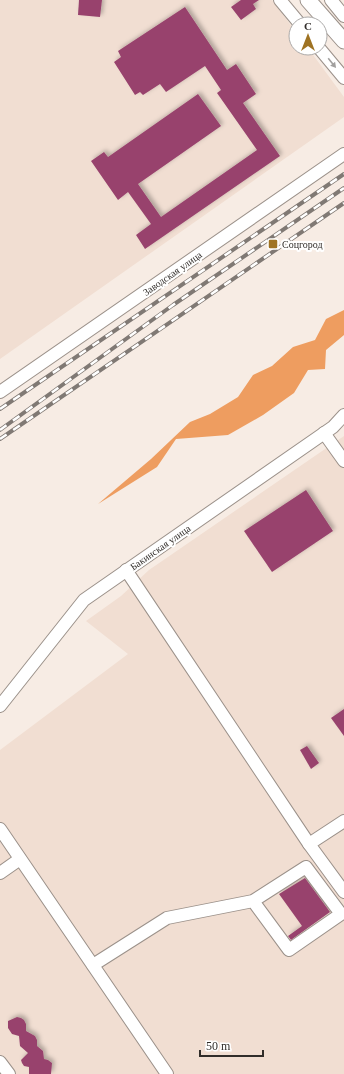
<svg xmlns="http://www.w3.org/2000/svg" width="344" height="1074" font-family="Georgia,serif">
	<style>
		.built { fill: #f1ded2 }
		.forest { fill: #ee9d60 }
		.building { fill: #98436d; filter: url(#shadow) }
		.lines { fill: none; stroke-linecap: round; stroke-linejoin: round }
		.minor-casing { stroke: #9b918a; stroke-width: 14 }
		.major-casing { stroke: #9b918a; stroke-width: 17 }
		.minor { stroke: #fff; stroke-width: 12 }
		.major { stroke: #fff; stroke-width: 15 }
		.rail-casing { stroke: #807974; stroke-width: 4 }
		.rail { stroke: #fff; stroke-width: 2.5; stroke-dasharray: 8; stroke-linecap: butt }
		.oneway { fill: #a2a09f }
		.poi-dot { fill: #9f7323; stroke: #fff; stroke-width: 1.5 }
		.labels { text-anchor: middle; stroke-width: 4; stroke-linejoin: round; paint-order: stroke }
		.poi-label { font-size: 10px; fill: #312d2a; stroke: #fff; text-anchor: start }
		.street-label { font-size: 10px; fill: #312d2a; stroke: #fff }
	</style>
	<defs>
		<filter id="shadow"><feDropShadow dx="2.5" dy="-2.5" stdDeviation="2" flood-color="#0004"/></filter>
	</defs>
	<rect width="100%" height="100%" fill="#f7ece4"/>
	<!-- built -->
	<g class="built">
		<polygon points="0,0 272,0 296,32 296,48 308,48 344,97 344,117 0,359"/>
		<polygon points="344,436 344,1074 0,1074 0,750 128,654 86,621 121,596 149,570"/>
	</g>
	<!-- forest -->
	<polygon class="forest" points="344,310 344,335 326,350 325,369 308,370 294,393 263,415 228,435 176,439 157,467 98,504 151,459 190,422 210,414 238,397 253,375 272,366 293,347 315,340 326,319"/>
	<!-- building -->
	<g class="building">
		<polygon points="79,0 102,0 100,17 78,15"/>
		<polygon points="241,0 259,0 253,4 256,9 241,20 231,7"/>
		<polygon points="185,7 227,70 236,64 256,94 243,103 280,156 145,249 136,235 151,224 128,192 118,200 91,161 104,152 108,157 198,94 221,126 138,184 161,217 257,150 217,93 221,90 205,66 166,92 160,84 143,95 140,92 135,95 114,62 121,57 118,51"/>
		<polygon points="306,490 333,531 272,572 244,531"/>
		<polygon points="344,709 344,736 331,718"/>
		<polygon points="307,746 319,763 311,769 300,750"/>
		<polygon points="305,878 330,912 291,940 288,936 302,926 279,894"/>
		<polygon points="17,1017 21,1018 24,1020 26,1024 26,1031 35,1036 37,1040 37,1046 43,1051 44,1059 48,1060 52,1063 51,1074 29,1074 29,1067 24,1066 22,1063 21,1060 28,1053 20,1046 19,1036 12,1034 8,1028 8,1021"/>
	</g>
	<g class="lines">
		<!-- minor casing -->
		<g class="minor-casing">
			<g id="minor">
				<polyline points="280,0 300,24"/>
				<polyline points="331,0 344,16"/>
				<polyline points="319,48 344,78"/>
				<polyline points="0,392 344,154"/>
				<polyline points="324,433 344,461"/>
				<polyline points="126,570 309,844"/>
				<polyline points="0,706 84,600 333,427 344,415"/>
				<polyline points="344,821 309,844 344,892"/>
				<polyline points="0,829 167,1074"/>
				<polyline points="0,873 20,859"/>
				<polyline points="93,965 167,918 253,901 306,867 341,914 289,950 253,901"/>
				<polyline points="0,1062 9,1074"/>
			</g>
		</g>
		<!-- major casing -->
		<g class="major-casing">
			<polyline id="major" points="308,0 344,41"/>
		</g>
		<!-- minor -->
		<use href="#minor" class="minor"/>
		<!-- major -->
		<use href="#major" class="major"/>
		<!-- rail casing -->
		<g class="rail-casing">
			<g id="rail">
				<polyline points="0,409 344,174"/>
				<polyline points="0,430 173,305 344,188"/>
				<polyline points="0,439 344,203"/>
			</g>
		</g>
		<!-- rail -->
		<use href="#rail" class="rail"/>
	</g>
	<!-- one-way arrows -->
	<defs><path id="oneway-solid" d="M-6-.8H1V-3.2L6.5 0L1 3.2V.8H-6Z"/></defs>
	<use class="oneway" href="#oneway-solid" transform="translate(332 63) rotate(51)"/>
	<!-- markers -->
	<rect class="poi-dot" x="268" y="239" width="10" height="10" rx="2"/>
	<g class="labels">
		<!-- poi labels -->
		<g class="poi-label">
			<text x="282" y="248">Соцгород</text>
		</g>
		<!-- street labels -->
		<g class="street-label">
			<text transform="translate(172 273) rotate(-35)" y="4">Заводская улица</text>
			<text transform="translate(160 547) rotate(-35)" y="4">Бакинская улица</text>
		</g>
	</g>
	<!-- north arrow -->
	<g transform="translate(308 36)"><circle r="19" fill="#ffffff" stroke="#adabaa"/>
	<path d="M0-3L7 15L0 10L-7 15Z" fill="#9f7323"/>
	<text y="-6" font-size="11" font-weight="bold" text-anchor="middle" fill="#312d2a">С</text>
	</g>
	<!-- scale -->
	<path d="M200 1050v6h63v-6" fill="none" stroke="#312d2a" stroke-width="2"/>
	<text x="206" y="1050" font-size="12" fill="#312d2a" stroke="#ffffff" stroke-width="3" paint-order="stroke">50 m</text>
</svg>
